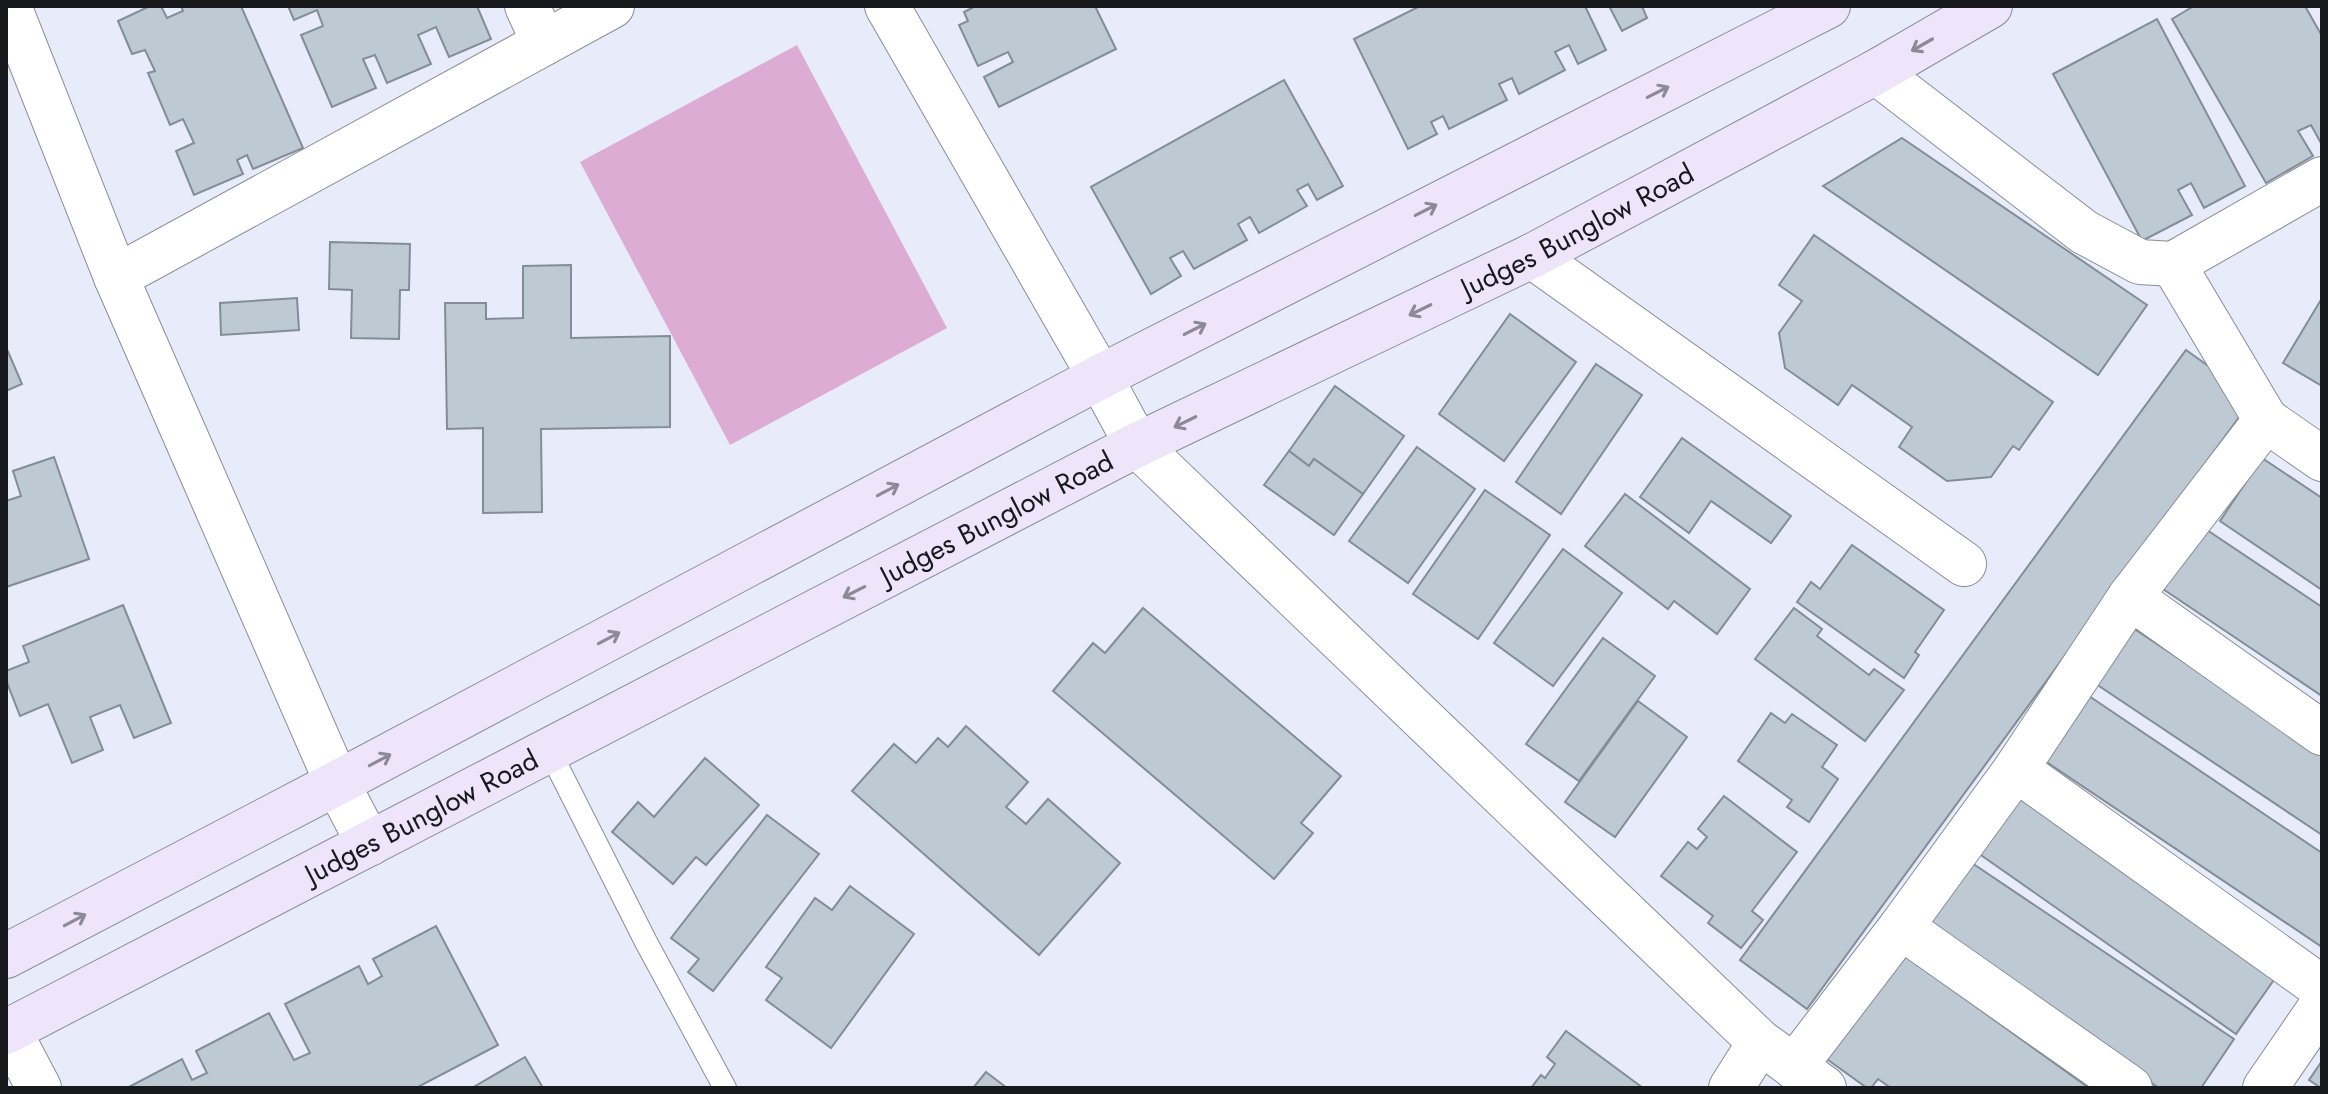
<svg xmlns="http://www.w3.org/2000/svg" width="2328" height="1094" font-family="Jost,sans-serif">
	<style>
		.green { fill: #ddacd4 }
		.building { fill: #bdc9d3; stroke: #828d97; stroke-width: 2 }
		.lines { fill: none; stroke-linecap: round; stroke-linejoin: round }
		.service-casing { stroke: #898d99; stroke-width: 24 }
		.minor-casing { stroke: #898d99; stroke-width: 46 }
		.tertiary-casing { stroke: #898d99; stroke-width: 46 }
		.secondary-casing { stroke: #898d99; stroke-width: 46 }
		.service { stroke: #fff; stroke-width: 22 }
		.minor { stroke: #fff; stroke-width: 44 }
		.tertiary { stroke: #fff; stroke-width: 44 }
		.secondary { stroke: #eee5fb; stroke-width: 44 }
		.oneway { stroke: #8d8997 }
		.labels { text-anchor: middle; stroke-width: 6; stroke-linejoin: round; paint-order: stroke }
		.street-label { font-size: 28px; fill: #17191d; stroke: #e8ecfa }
	</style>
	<rect width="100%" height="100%" fill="#e8ecfa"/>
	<!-- green -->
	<polygon class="green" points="797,45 947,328 730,445 580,162"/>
	<!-- building -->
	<g class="building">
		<polygon points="150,6 161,6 167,18 183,11 181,6 241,6 303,148 253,169 247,155 237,160 243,174 194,195 176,151 194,143 183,119 170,125 148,73 155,71 145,50 132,54 118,21"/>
		<polygon points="288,6 477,6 491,39 449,57 436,27 418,35 431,64 387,83 375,55 363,59 376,88 332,107 301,35 323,26 317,10 294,20"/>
		<polygon points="971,6 1095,6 1116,49 999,107 984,77 1013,62 1008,52 978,66 959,25 968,21 964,12 972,8"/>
		<polygon points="1420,6 1585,6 1606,50 1578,64 1569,45 1555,52 1565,70 1519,94 1512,78 1499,84 1507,100 1449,129 1443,116 1431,122 1437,134 1408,149 1354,39"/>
		<polygon points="1609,6 1642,6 1647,18 1622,31"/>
		<polygon points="2194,6 2305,6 2322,36 2322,145 2311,125 2298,131 2313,156 2266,183 2172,19"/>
		<polygon points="2157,19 2245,186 2204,208 2191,183 2178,190 2192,215 2142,241 2053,74"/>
		<polygon points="1284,80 1343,186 1317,200 1308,184 1297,190 1307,206 1259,233 1250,217 1238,224 1247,240 1194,269 1183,251 1170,258 1181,276 1151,294 1091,187"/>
		<polygon points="1902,138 2147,305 2098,375 1823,186"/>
		<polygon points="1814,235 2053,402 2019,450 2013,446 1991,477 1947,481 1899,447 1912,427 1852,385 1838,405 1785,368 1779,333 1802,301 1779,285"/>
		<polygon points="330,242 410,244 409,290 400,290 399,339 351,338 352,290 329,289"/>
		<polygon points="571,265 571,338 670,336 670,427 541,429 542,512 483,513 483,428 447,429 445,303 486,303 486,319 523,318 523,266"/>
		<polygon points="297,298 299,330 221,335 220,303"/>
		<polygon points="2322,298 2322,386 2283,363"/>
		<polygon points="1510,314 1576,362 1504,461 1439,414"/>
		<polygon points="6,347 22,384 6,391"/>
		<polygon points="2186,350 2253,398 1807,1009 1740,960"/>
		<polygon points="1596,364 1642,395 1561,514 1516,482"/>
		<polygon points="1335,386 1404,436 1363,494 1314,459 1309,466 1289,451"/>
		<polygon points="1682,438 1791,516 1771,543 1711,501 1689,533 1640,497"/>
		<polygon points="1417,447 1475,489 1408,583 1349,541"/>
		<polygon points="1289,451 1309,466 1314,459 1363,494 1334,535 1264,485"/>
		<polygon points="54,457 89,559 6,587 6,501 21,496 13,471"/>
		<polygon points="2262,458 2322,498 2322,590 2220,521"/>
		<polygon points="1485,490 1550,535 1478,639 1413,594"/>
		<polygon points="1625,494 1750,589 1717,634 1674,601 1668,609 1585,546"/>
		<polygon points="2201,526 2322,607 2322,696 2160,587"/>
		<polygon points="1852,545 1944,610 1915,652 1919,655 1904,678 1797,602 1811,582 1820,589"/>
		<polygon points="1563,549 1622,593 1553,686 1494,643"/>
		<polygon points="123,605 171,723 134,738 120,705 90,717 103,750 72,763 48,704 20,716 6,680 6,671 29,662 23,646"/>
		<polygon points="1143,608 1341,776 1301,823 1313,833 1274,879 1053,691 1093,643 1105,653"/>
		<polygon points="1794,608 1822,629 1817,636 1869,675 1874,669 1904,690 1865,741 1755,659"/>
		<polygon points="2133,628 2322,754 2322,835 2096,684"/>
		<polygon points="1603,638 1655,676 1579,781 1526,744"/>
		<polygon points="2086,694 2322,853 2322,947 2042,759"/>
		<polygon points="1638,701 1687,737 1615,837 1565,802"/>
		<polygon points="1771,713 1785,723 1792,714 1837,745 1822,767 1838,779 1809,822 1787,807 1792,800 1738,761"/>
		<polygon points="966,726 1028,782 1006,807 1026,824 1048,799 1120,863 1039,955 852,791 894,744 916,763 938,738 948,747"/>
		<polygon points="705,758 759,805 706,865 696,857 673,884 612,832 638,802 654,817"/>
		<polygon points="2020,793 2278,974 2236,1034 1978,853"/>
		<polygon points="1724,796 1797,852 1752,911 1763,920 1741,948 1708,923 1713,916 1661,876 1688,842 1697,849 1707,837 1698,829"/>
		<polygon points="767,815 819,854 713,991 688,972 699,959 671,938"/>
		<polygon points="1963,857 2234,1039 2201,1088 2159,1088 1917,926"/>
		<polygon points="850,886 914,934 831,1048 766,1000 782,978 766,967 815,898 832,910"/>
		<polygon points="436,926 498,1045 416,1088 127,1088 182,1059 192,1080 207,1073 196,1051 269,1013 294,1060 310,1053 285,1004 359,966 368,984 382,976 373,959"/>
		<polygon points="1900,952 2089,1088 1891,1088 1878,1079 1871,1088 1867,1088 1824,1057"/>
		<polygon points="1566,1031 1643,1088 1531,1088 1541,1075 1545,1078 1555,1064 1547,1057"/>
		<polygon points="525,1057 543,1088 472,1088"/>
		<polygon points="2322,1061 2322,1088 2321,1088 2309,1080"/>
		<polygon points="986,1072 1007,1088 973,1088"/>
	</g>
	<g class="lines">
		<!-- service casing -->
		<g class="service-casing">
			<polyline id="service" points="549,750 646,942 725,1088"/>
		</g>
		<!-- minor casing -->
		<g class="minor-casing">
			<g id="minor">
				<polyline points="9,6 116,277 337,783 369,844"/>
				<polyline points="527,6 544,43"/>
				<polyline points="887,6 1100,377"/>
				<polyline points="1876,72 2084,232 2140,262 2173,264 2322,179"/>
				<polyline points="1532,256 1964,564"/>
				<polyline points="2173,264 2266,420"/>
				<polyline points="116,277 612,6"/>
				<polyline points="2130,597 2322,733"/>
				<polyline points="2016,769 2322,988"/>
				<polyline points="1901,927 2130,1088"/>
				<polyline points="9,1031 39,1088"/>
				<polyline points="1794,1067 1901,927 2016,769 2130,597 2266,420 2322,459"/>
				<polyline points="1731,1088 1760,1042"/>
				<polyline points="2265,1088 2322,1005"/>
			</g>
		</g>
		<!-- tertiary casing -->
		<g class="tertiary-casing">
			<polyline id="tertiary" points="1100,377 1137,445 1760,1042 1824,1088"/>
		</g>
		<!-- secondary casing -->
		<g class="secondary-casing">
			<g id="secondary">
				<polyline points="6,956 337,783 1100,377 1828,6"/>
				<path id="s1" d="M6,1032L1137,445L1532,256L1876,72L1990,6"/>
			</g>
		</g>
		<!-- service -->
		<use href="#service" class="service"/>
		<!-- minor -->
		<use href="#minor" class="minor"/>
		<!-- tertiary -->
		<use href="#tertiary" class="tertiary"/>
		<!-- secondary -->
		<use href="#secondary" class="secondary"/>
	</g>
	<!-- one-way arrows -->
	<defs><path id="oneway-shaft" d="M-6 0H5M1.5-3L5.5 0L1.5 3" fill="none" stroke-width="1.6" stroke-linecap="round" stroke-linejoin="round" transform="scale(2)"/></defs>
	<g class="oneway">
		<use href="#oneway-shaft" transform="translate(1922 45) rotate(150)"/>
		<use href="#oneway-shaft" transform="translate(1658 92) rotate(-27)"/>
		<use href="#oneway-shaft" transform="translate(1426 210) rotate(-27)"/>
		<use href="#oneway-shaft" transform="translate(1420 310) rotate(154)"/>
		<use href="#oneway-shaft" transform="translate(1195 329) rotate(-27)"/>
		<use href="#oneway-shaft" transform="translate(1185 422) rotate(154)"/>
		<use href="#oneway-shaft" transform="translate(888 490) rotate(-28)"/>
		<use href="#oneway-shaft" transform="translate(854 592) rotate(153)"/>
		<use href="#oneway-shaft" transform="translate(609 638) rotate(-28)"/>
		<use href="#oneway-shaft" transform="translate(380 760) rotate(-28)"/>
		<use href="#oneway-shaft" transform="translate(75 920) rotate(-28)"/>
	</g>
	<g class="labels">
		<!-- street labels -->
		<g class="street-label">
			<text dy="10" stroke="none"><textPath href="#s1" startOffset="1764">Judges Bunglow Road</textPath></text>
			<text dy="10" stroke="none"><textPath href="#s1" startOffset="1116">Judges Bunglow Road</textPath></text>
			<text dy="10" stroke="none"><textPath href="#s1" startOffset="468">Judges Bunglow Road</textPath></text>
		</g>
	</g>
	<!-- border -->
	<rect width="2328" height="1094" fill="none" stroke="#17191d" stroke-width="16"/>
</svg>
